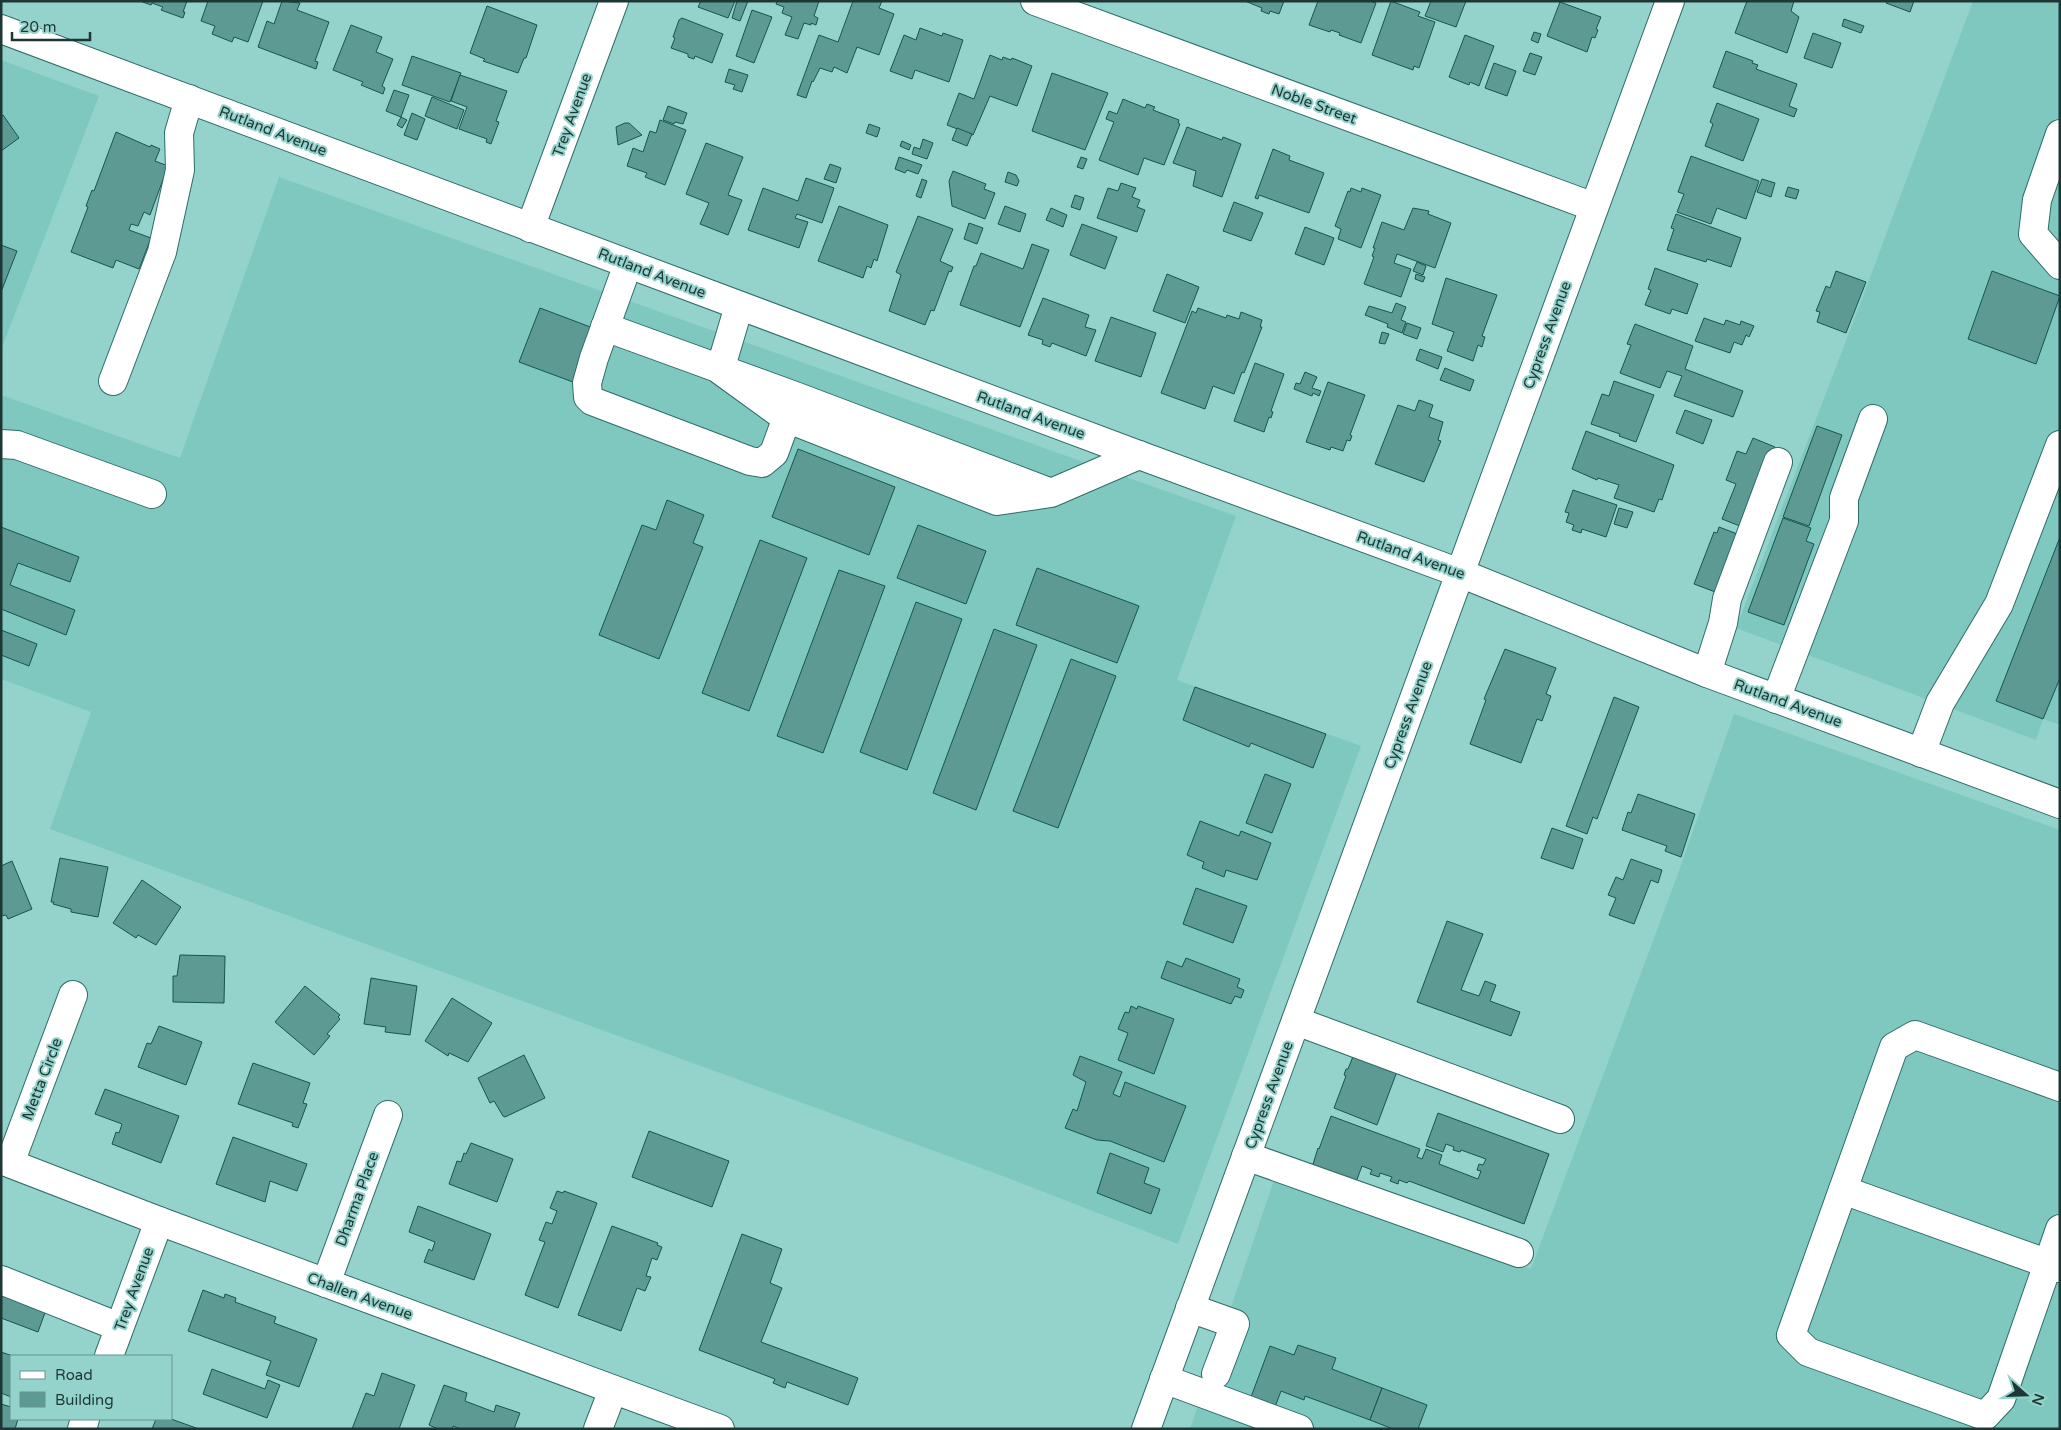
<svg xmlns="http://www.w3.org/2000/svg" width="2061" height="1430" font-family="'Varela Round',sans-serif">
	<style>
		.built { fill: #7ec8bf }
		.building { fill: #5d9a93; stroke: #145650 }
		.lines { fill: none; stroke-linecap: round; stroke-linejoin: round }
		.minor-casing { stroke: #2f6d67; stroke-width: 30 }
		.minor { stroke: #fff; stroke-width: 28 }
		.labels { text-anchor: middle; stroke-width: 4; stroke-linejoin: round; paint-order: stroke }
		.street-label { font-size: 15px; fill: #1e3734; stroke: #94d3cb }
	</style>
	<rect width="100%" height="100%" fill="#94d3cb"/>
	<!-- built -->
	<g class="built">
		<polygon points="1973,1 2060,1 2060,725 2043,719 2036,740 1736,628 1862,299"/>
		<polygon points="1,60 99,96 1,350"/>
		<polygon points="279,177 1236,516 1177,680 1361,746 1178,1244 992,1172 50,829 91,712 1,679 1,395 180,458"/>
		<polygon points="1734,714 2060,830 2060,1429 1190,1429 1276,1174 1531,1269 1679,871"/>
	</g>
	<!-- building -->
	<g class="building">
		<polygon points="140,1 187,1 183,12 185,12 183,18 161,10 163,7 152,3 151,5"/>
		<polygon points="208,1 263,1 248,42 234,37 232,42 212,34 215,26 201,21"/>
		<polygon points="282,1 300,3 297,10 329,22 315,61 318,62 316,69 258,47 267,21 274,24"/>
		<polygon points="701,1 735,1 728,18 698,7"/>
		<polygon points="737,1 748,1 740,21 732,18"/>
		<polygon points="777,1 819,1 814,16 818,18 816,25 811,23 811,25 804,23 798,39 785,35 792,17 782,13 784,7 776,4"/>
		<polygon points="853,1 882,1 879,8 894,14 879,55 857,47 847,73 834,67 832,72 820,68 813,82 812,81 806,98 797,95 819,35 838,42"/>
		<polygon points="1245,1 1284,1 1279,14 1270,11 1269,14 1261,11 1262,8"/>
		<polygon points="1318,1 1370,1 1376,3 1361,43 1339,35 1340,33 1331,30 1330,32 1309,25"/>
		<polygon points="1391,1 1420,12 1418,16 1435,22 1419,68 1414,66 1413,70 1372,55"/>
		<polygon points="1431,1 1466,1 1456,27 1425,16"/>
		<polygon points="1747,1 1794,1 1791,11 1799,17 1787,53 1735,33"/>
		<polygon points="1887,1 1914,1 1910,12 1886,3"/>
		<polygon points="1560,2 1601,17 1596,29 1598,30 1595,38 1592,37 1587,52 1547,36"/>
		<polygon points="487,6 537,25 526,58 524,58 518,73 483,61 485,59 470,53"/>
		<polygon points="752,10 772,17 754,63 736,56"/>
		<polygon points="682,18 723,34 712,63 695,56 694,59 688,57 688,54 671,48 675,38 673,37 679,20"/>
		<polygon points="1844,19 1864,26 1861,33 1842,26"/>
		<polygon points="351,25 382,37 376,52 393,59 382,86 385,88 383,94 361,85 363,82 333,70"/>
		<polygon points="920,28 942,36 943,33 963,40 949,82 915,70 912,79 890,71 904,35 916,40"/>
		<polygon points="1534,32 1541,34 1538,43 1531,40"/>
		<polygon points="1813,33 1841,43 1832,68 1804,58"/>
		<polygon points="1465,35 1494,46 1479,86 1470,82 1469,85 1449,77"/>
		<polygon points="1726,51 1753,61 1752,63 1758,65 1756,69 1797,84 1789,106 1797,109 1794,117 1713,87"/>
		<polygon points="1530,53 1542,57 1535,75 1523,71"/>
		<polygon points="990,55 1002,60 1003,57 1011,60 1012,58 1032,66 1017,106 990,96 973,135 947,125 959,93 974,99"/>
		<polygon points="412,56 461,73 450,102 402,85"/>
		<polygon points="1494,63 1516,71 1507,96 1485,88"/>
		<polygon points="729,69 748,75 742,92 733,89 735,85 725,82"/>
		<polygon points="1052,73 1108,93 1085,150 1032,131"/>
		<polygon points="460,75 507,91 496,121 499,122 491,144 486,142 487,139 459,129 467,107 451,101"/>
		<polygon points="394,90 409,95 401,117 386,111"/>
		<polygon points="432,97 464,110 457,129 425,116"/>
		<polygon points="1123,99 1145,108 1147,104 1155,107 1153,110 1179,120 1178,123 1180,124 1164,165 1144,158 1138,175 1099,160 1114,122 1106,119 1109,111 1117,114"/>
		<polygon points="1717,103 1759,119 1743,161 1705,146 1713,124 1710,122"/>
		<polygon points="668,106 687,113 683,124 675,122 674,124 663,120"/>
		<polygon points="412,113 425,119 417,140 404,135"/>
		<polygon points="3,115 19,138 1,151 1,117"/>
		<polygon points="401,117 407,120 402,128 397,125"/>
		<polygon points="660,120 686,130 665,185 645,177 647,173 627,166 633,148 643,152 650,131 656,133"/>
		<polygon points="625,123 629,123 642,135 618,145 616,127"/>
		<polygon points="869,124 880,128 877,137 866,133"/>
		<polygon points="1187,127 1222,140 1223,137 1241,144 1222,197 1193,186 1196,171 1173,163"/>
		<polygon points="957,128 972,134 967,146 952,140"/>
		<polygon points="116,132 150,147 151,145 160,149 155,161 168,166 150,215 144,212 138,226 131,224 129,230 151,238 139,269 116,260 113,268 71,252 88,207 86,206 92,190 94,191"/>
		<polygon points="923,139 933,143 927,159 912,154 914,147 920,149"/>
		<polygon points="902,141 911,145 909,150 900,146"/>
		<polygon points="706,143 743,157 728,195 742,200 728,235 700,224 709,203 686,194"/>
		<polygon points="1273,149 1290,156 1289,160 1324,173 1309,213 1259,195 1258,199 1255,198"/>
		<polygon points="1691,156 1759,181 1746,219 1717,208 1711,224 1677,212 1684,194 1678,192"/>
		<polygon points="899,157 922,165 918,174 907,170 905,173 895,169"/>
		<polygon points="1081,157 1087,159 1083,169 1077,167"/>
		<polygon points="830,164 841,168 836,183 824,179"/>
		<polygon points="953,171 986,184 984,189 995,193 985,219 952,206 949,181"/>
		<polygon points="1008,172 1016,175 1019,181 1017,186 1005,182"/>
		<polygon points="806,178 834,188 822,223 797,214 795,218 808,222 799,248 748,230 763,188 798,201"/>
		<polygon points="922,179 927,181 921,198 916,196"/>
		<polygon points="1762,179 1775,183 1771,197 1757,192"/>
		<polygon points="1121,183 1136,188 1132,197 1140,200 1137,207 1145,210 1137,232 1097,218 1108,188 1118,191"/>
		<polygon points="1788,187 1799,190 1796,199 1785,196"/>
		<polygon points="1351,188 1361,192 1362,188 1381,195 1361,248 1338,239 1341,229 1335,226 1348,191 1350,192"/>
		<polygon points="1075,195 1084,198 1080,210 1071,207"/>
		<polygon points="1234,202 1263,213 1251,241 1223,231"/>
		<polygon points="839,206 888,225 877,261 874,259 871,268 867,266 863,278 818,261"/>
		<polygon points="1005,206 1026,214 1020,232 998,224"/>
		<polygon points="1051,208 1067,215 1063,227 1046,220"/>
		<polygon points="1413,208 1429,211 1428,214 1451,223 1435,268 1397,254 1394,263 1411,269 1401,297 1364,284 1374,257 1372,256 1375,248 1373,248 1382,222 1404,230"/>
		<polygon points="1676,214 1741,238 1731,267 1707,259 1706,262 1667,250 1674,229 1671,228"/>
		<polygon points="918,216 953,229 940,261 953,267 951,272 949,271 934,311 931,310 925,325 889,311 901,275 896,272"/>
		<polygon points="969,223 983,228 977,244 964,239"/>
		<polygon points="1082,224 1117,237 1105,269 1070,255"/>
		<polygon points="1305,227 1334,238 1324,265 1295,254"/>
		<polygon points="1032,244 1049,250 1020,327 960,305 974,266 976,266 981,253 1023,269"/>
		<polygon points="1,245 17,251 1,292"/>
		<polygon points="1417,262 1426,266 1423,275 1413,271"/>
		<polygon points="1655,268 1698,284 1687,314 1672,309 1670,314 1645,305 1651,290 1648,289"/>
		<polygon points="1836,271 1866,282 1846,333 1817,322 1820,312 1816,311 1826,286 1830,288"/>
		<polygon points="1992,271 2060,296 2036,364 1968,339"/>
		<polygon points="1167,274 1199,287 1185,323 1153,311"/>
		<polygon points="1416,274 1425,277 1423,282 1415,279"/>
		<polygon points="1446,278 1497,295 1482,336 1485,337 1482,347 1478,345 1473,361 1447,351 1454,332 1432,324"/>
		<polygon points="1043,298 1089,315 1085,327 1096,330 1086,356 1052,343 1050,347 1042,344 1043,340 1028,335"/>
		<polygon points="1396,303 1406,307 1401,320 1406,322 1402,333 1387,327 1388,324 1365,315 1369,306 1392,313"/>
		<polygon points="540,308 593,328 573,382 519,362"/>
		<polygon points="1198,308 1226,318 1227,315 1239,319 1241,312 1262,320 1260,327 1262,327 1244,373 1242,372 1234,394 1213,386 1205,409 1161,393 1192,311 1196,313"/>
		<polygon points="1111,317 1156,333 1141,377 1095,361"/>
		<polygon points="1704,318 1724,325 1726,320 1740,325 1741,321 1754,326 1749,337 1746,335 1742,345 1734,342 1730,353 1695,341"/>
		<polygon points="1407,323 1421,328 1417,339 1403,334"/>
		<polygon points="1635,324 1693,346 1685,369 1743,391 1733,417 1674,396 1682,376 1667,371 1660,388 1620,373 1631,345 1627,344"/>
		<polygon points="1382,332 1389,334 1385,344 1379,343"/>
		<polygon points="1420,349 1442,357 1438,369 1416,360"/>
		<polygon points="1255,363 1284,374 1271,411 1273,412 1271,418 1269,417 1264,432 1234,421"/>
		<polygon points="1445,368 1474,380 1470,391 1440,380"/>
		<polygon points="1305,372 1317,377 1312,388 1321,391 1319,396 1313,393 1312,396 1294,389 1296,383 1300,384"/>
		<polygon points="1614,381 1654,395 1636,442 1619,436 1620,434 1591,424 1602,394 1609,396"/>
		<polygon points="1328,382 1365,395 1350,435 1352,436 1350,441 1347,440 1343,451 1331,447 1330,450 1306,442"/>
		<polygon points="1419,400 1433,405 1429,417 1443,422 1438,440 1441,441 1424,482 1375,464 1398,405 1415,411"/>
		<polygon points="1685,410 1712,420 1703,444 1676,433"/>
		<polygon points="1817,426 1842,435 1809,526 1783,517"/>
		<polygon points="1586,431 1674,465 1662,500 1659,499 1654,512 1614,498 1619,485 1598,478 1597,480 1572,469"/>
		<polygon points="1753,438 1775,447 1745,528 1722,519 1736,484 1726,480 1737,451 1746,454"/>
		<polygon points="798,449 895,487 869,555 772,517"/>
		<polygon points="1573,490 1617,505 1606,537 1582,529 1581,533 1572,530 1574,525 1566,522 1569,513 1565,512"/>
		<polygon points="667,500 704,515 693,543 703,547 659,659 599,635 642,525 656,530"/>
		<polygon points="1619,508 1633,512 1627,528 1614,524"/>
		<polygon points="1783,518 1811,528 1806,541 1814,544 1784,625 1748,612"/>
		<polygon points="918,525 986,551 966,604 897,578"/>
		<polygon points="1,527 79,557 70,582 18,563 10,585 75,610 66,635 1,609"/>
		<polygon points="1719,527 1740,535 1718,593 1694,584 1714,532 1717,533"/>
		<polygon points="2060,537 2060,678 2043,719 1996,701"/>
		<polygon points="760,540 807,558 749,711 702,693"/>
		<polygon points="1037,568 1139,606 1117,663 1016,625"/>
		<polygon points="839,570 885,586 823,753 777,736"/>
		<polygon points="916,602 962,619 907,770 860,752"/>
		<polygon points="994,629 1037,645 976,810 933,793"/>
		<polygon points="1,630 37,644 29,666 1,655"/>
		<polygon points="1505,649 1556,668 1546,694 1551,696 1542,721 1537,719 1521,763 1470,744 1486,700 1484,699"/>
		<polygon points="1071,659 1116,676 1058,828 1013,811"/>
		<polygon points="1195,687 1326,734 1313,768 1251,743 1249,747 1183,720"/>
		<polygon points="1614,697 1639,707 1597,819 1593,817 1587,834 1566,826"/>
		<polygon points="1265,774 1291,784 1272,833 1246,823"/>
		<polygon points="1638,794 1695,814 1681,857 1665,851 1667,846 1622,830 1628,812 1631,813"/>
		<polygon points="1200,821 1239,836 1241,831 1271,843 1257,880 1226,870 1224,877 1202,868 1204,862 1187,855"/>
		<polygon points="1552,828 1583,839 1573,869 1541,858"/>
		<polygon points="60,858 108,867 98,917 71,912 71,909 53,904 54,902 51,902"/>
		<polygon points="1631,859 1662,870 1658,883 1651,880 1634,924 1609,915 1616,898 1608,895 1616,877 1623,880"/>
		<polygon points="12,861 32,909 8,919 6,915 1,916 1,866"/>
		<polygon points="142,880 181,907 156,945 138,935 136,938 113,923"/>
		<polygon points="1196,888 1247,906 1233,943 1183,924"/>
		<polygon points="1447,921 1483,934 1461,990 1479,996 1485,981 1496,985 1490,1001 1520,1012 1511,1036 1417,1002"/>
		<polygon points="180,955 225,956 224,1003 173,1002 173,976 177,976"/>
		<polygon points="1186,958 1240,979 1237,987 1244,990 1241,998 1235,996 1231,1004 1161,978 1167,961 1182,967"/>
		<polygon points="371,978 417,986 410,1035 385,1032 386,1027 364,1024"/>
		<polygon points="305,986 340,1015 338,1017 340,1019 327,1034 330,1036 314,1055 275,1022"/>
		<polygon points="452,998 492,1023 468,1062 449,1053 448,1056 425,1041"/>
		<polygon points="1131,1006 1137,1009 1138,1006 1174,1019 1154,1074 1118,1060 1128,1033 1118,1029 1125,1012 1129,1013"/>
		<polygon points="159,1026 202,1042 186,1085 138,1067 147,1043 151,1044"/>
		<polygon points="1356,1049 1399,1066 1377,1125 1334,1108 1346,1076 1344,1075 1346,1069 1348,1069"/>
		<polygon points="524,1055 545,1098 505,1117 503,1116 494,1101 490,1103 478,1078"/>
		<polygon points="1080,1056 1122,1072 1113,1094 1120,1097 1125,1082 1186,1106 1164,1162 1110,1141 1097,1140 1065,1128 1073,1109 1077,1111 1086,1082 1073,1075"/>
		<polygon points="253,1063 310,1083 303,1103 307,1104 298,1128 292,1126 293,1123 238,1104"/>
		<polygon points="105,1089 179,1116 161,1163 112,1144 116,1132 119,1133 122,1124 95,1114"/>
		<polygon points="1438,1113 1549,1154 1524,1224 1409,1181 1407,1183 1399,1180 1398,1184 1390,1181 1392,1177 1380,1173 1379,1177 1370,1174 1372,1170 1362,1166 1353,1190 1310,1174 1318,1148 1319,1149 1331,1116 1420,1149 1417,1157 1422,1159 1426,1149 1442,1155 1439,1164 1478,1179 1481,1171 1477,1170 1479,1164 1483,1165 1486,1159 1461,1150 1460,1152 1453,1150 1454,1147 1446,1144 1443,1152 1426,1146"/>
		<polygon points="649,1131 729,1161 712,1207 632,1177"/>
		<polygon points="233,1137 307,1164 297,1191 270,1181 265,1202 216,1184"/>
		<polygon points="471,1143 513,1159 497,1202 449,1184 457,1161 461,1162 464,1153 466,1154"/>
		<polygon points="1110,1153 1149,1168 1144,1183 1160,1189 1151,1214 1097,1193"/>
		<polygon points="557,1191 563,1193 564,1191 597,1203 558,1308 525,1295 545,1242 539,1240 546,1222 552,1224 557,1211 550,1208"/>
		<polygon points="418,1206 491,1234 474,1280 424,1262 429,1249 432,1251 435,1242 409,1232"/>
		<polygon points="612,1226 658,1243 657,1245 662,1247 657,1260 652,1258 646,1276 651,1277 645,1291 637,1288 621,1331 578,1315"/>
		<polygon points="742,1234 782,1249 770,1283 782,1288 761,1342 858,1378 848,1405 787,1382 785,1388 773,1383 775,1379 699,1350"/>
		<polygon points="1,1290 47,1307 38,1332 1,1318"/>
		<polygon points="203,1290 224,1298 225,1294 236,1298 235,1302 276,1317 274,1323 317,1339 299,1387 266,1375 271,1361 188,1331"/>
		<polygon points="1298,1345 1336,1358 1332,1369 1382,1388 1370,1420 1305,1396 1304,1400 1281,1391 1275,1407 1251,1397 1270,1346 1294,1355"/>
		<polygon points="1,1352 13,1356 11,1356 11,1397 1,1393"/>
		<polygon points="212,1369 265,1389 268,1380 280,1385 267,1418 203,1394"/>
		<polygon points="382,1373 415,1385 399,1429 352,1429 366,1393 374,1396"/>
		<polygon points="444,1385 467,1393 465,1401 494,1412 496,1405 520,1413 514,1429 461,1429 453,1426 452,1429 438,1429 429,1425"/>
		<polygon points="1382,1388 1427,1405 1418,1429 1393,1429 1370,1420"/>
		<polygon points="1,1404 11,1407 11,1419 18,1419 15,1429 1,1429"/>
		<polygon points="156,1419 171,1419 199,1429 152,1429"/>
	</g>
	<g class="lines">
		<!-- minor casing -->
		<g class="minor-casing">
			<g id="minor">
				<polyline points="1035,1 1594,207"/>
				<polyline points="1,29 1139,455 1460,573 1707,673 2060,804"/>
				<polyline points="2060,134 2037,200 2033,234 2060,265"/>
				<polyline points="530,228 614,1"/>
				<polyline points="628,264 594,358 587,383 588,397 592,401 750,461 762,463 774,453 793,401"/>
				<polyline points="739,306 720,370 786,418 997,501 1051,493 1139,455"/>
				<polyline points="605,327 795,396 1049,492"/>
				<polyline points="113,381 162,252 180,170 179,133 189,99"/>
				<polyline points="1,444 17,445 152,494"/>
				<polyline points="1707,673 1723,623 1727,599 1778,462"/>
				<polyline points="1776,699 1844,521 1844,498 1873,419"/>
				<polyline points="1921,753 1940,703 1999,604 2060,445"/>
				<polyline points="1296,1021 1560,1119"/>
				<polyline points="2060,1087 1915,1035 1894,1047 1791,1335 1808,1352 1985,1416 2001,1399 2060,1229"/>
				<polyline points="1246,1156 1519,1253"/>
				<polyline points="1,1160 159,1221 720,1429"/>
				<polyline points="10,1163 73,995"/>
				<polyline points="1843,1190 2060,1268"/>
				<polyline points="1,1280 119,1327"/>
				<polyline points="326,1283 388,1115"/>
				<polyline points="1190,1308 1235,1324 1216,1374"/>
				<polyline points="109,1356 159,1221"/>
				<polyline points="1164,1379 1299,1429"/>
				<polyline points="82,1429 85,1419"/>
				<polyline points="598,1429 613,1390"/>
				<polyline points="1146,1429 1670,1"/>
			</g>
		</g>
		<!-- minor -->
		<use href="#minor" class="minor"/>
	</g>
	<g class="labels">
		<!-- street labels -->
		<g class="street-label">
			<text transform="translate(1314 104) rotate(20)" y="5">Noble Street</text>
			<text transform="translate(572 115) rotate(-70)" y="5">Trey Avenue</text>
			<text transform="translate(273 131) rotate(21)" y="5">Rutland Avenue</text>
			<text transform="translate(652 273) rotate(21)" y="5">Rutland Avenue</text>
			<text transform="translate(1547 335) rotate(-70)" y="5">Cypress Avenue</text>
			<text transform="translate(1031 415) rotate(20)" y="5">Rutland Avenue</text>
			<text transform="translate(1411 555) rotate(20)" y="5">Rutland Avenue</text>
			<text transform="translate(1788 703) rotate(20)" y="5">Rutland Avenue</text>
			<text transform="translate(1408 715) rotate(-70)" y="5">Cypress Avenue</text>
			<text transform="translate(42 1079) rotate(-69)" y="5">Metta Circle</text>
			<text transform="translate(1269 1095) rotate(-70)" y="5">Cypress Avenue</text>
			<text transform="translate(357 1199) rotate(-70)" y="5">Dharma Place</text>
			<text transform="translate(134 1289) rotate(-70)" y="5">Trey Avenue</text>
			<text transform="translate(360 1296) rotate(20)" y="5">Challen Avenue</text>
		</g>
	</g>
	<!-- border -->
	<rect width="2061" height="1430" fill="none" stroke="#1e3734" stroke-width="5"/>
	<!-- legend -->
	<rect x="10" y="1355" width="162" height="65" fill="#94d3cb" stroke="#65958f"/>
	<rect x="20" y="1371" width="25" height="8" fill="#ffffff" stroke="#65958f"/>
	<text x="55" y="1380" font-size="15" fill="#1e3734">Road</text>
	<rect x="20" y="1392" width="25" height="15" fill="#5d9a93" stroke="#65958f"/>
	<text x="55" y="1405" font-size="15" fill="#1e3734">Building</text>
	<!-- north arrow -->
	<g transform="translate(2026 1395) rotate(110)" stroke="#94d3cb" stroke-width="4" paint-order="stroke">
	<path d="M0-4L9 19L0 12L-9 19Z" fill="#1e3734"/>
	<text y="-8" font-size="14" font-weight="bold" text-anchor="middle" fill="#1e3734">N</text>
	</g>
	<!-- scale -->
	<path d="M12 32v8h78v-8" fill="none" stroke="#1e3734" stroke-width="2.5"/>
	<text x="20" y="32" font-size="15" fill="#1e3734" stroke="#94d3cb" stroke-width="4" paint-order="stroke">20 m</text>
</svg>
